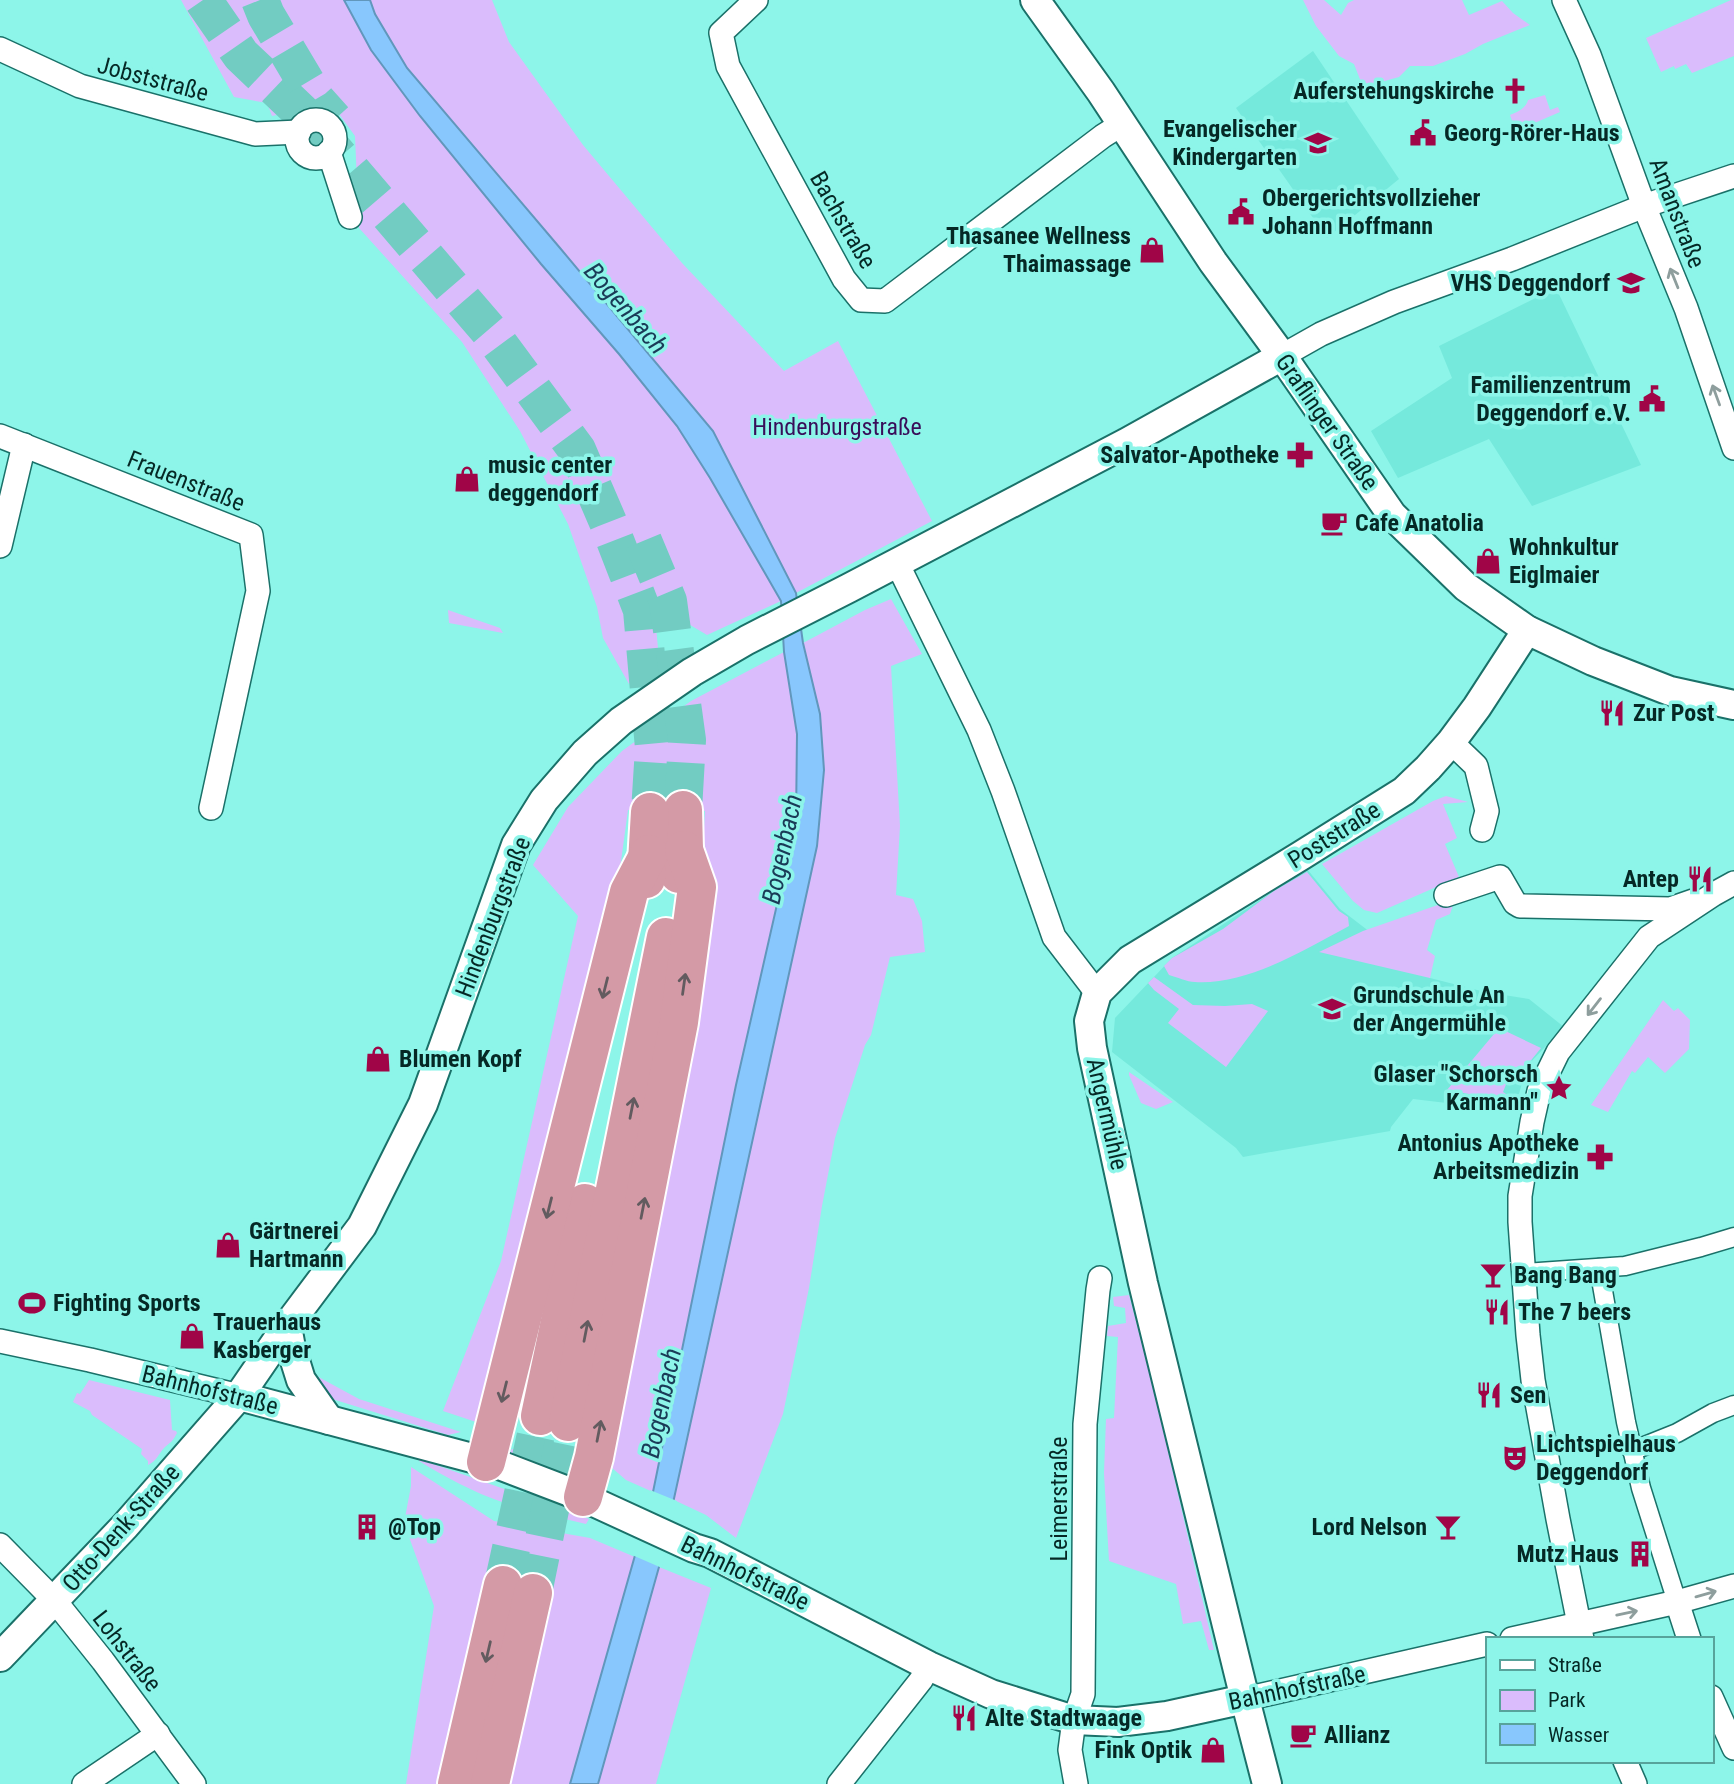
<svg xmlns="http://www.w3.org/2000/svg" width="1734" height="1784" font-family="'Roboto Condensed',sans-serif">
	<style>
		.built { fill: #75e9dc }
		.green { fill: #dabcfc }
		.water { fill: #88c7fd; stroke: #6197bc; stroke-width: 2 }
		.pier { fill: #8df5e9 }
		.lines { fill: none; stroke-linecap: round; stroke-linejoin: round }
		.trunk-tunnel { stroke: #72ccc2; stroke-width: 38; stroke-dasharray: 38 19; stroke-linecap: butt }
		.pedestrian-casing { stroke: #1a7169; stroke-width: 21 }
		.minor-casing { stroke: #1a7169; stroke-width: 26 }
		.tertiary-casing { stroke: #1a7169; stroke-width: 32 }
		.trunk-casing { stroke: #fff; stroke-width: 42 }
		.pedestrian { stroke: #fff; stroke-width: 18 }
		.minor { stroke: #fff; stroke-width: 23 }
		.tertiary { stroke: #fff; stroke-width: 28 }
		.trunk { stroke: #d49aa6; stroke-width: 38 }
		.oneway { stroke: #8e9e9d }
		.oneway2 { stroke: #625b5f }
		.labels { text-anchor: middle; stroke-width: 7; stroke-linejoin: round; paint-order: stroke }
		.street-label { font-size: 24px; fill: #052825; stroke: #8df5e9 }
		.poi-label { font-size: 24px; font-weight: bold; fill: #052825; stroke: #8df5e9; text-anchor: start }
		.park-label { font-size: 24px; fill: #390e59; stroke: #8df5e9 }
		.water-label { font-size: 26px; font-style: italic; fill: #1a3b57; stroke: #8df5e9 }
	</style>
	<rect width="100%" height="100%" fill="#8df5e9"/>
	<!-- built -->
	<g class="built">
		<polygon points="1313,51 1399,179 1327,238 1236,108"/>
		<polygon points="1556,288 1641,465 1532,506 1489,439 1398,478 1371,431 1452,378 1439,346"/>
		<polygon points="1307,869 1340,909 1430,978 1485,992 1529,999 1564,1027 1527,1066 1514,1111 1413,1099 1391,1127 1390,1131 1243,1157 1236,1148 1112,1052 1115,1018 1172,958"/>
	</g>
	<!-- green -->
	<g class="green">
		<polygon points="181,0 344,0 371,50 420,116 619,354 677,426 710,478 781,601 707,635 665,610 655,616 659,659 629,684 603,638 597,607 568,524 520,431 462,342 359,228 355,136 331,103 272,116 267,103 234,97"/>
		<polygon points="370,0 492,0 509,42 583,145 682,263 784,371 838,341 932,521 796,593 713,431 407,68 375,14"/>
		<polygon points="1303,0 1324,0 1341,15 1348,3 1354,0 1462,0 1469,15 1502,1 1513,13 1530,25 1483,44 1465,54 1433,66 1410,66 1399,77 1363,87 1354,64 1339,56 1316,26"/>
		<polygon points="1731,0 1734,0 1734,56 1692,73 1686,64 1675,69 1674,66 1661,72 1646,38"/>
		<path d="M1545,95L1550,110L1558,107L1560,112L1516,131L1510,115C1518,112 1526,108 1528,100Z"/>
		<polygon points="891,599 922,654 891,666 900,826 896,895 913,899 922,921 925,952 890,957 871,1035 865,1045 835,1138 822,1206 809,1288 783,1414 736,1538 706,1515 674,1500 817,846 824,770 820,714 803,643 865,610"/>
		<polygon points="448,610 500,628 503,633 449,623"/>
		<polygon points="784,652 797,734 796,821 736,1085 653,1492 626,1480 604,1461 697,946 705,811 628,810 609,949 485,1425 443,1411 501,1261 578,916 533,865 568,807 622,751 691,701"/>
		<polygon points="1446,796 1468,802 1443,804 1457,838 1445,844 1459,877 1377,913 1364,910 1353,901 1322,864 1433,801"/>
		<path d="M1307,872L1339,911L1348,917L1349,926C1304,950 1248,985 1195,982C1187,982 1177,977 1169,975L1164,966L1172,958L1223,929L1274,891Z"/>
		<polygon points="1455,899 1450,914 1436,920 1427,950 1435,956 1430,978 1319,952 1363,931"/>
		<polygon points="1154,977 1193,1005 1225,1006 1252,1004 1268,1011 1226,1067 1168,1023 1179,1009 1154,990 1148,983"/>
		<polygon points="1663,1000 1674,1011 1678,1008 1690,1020 1689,1049 1665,1073 1648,1057 1635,1073 1632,1071 1608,1112 1591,1105"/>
		<polygon points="1499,1028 1541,1048 1524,1069 1513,1067 1503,1092 1509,1096 1507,1101 1447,1090"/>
		<polygon points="1129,1072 1173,1102 1156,1109 1141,1103 1129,1075"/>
		<polygon points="1129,1295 1153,1386 1214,1650 1209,1650 1201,1621 1183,1624 1176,1584 1109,1561 1104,1473 1106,1419 1114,1418 1118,1337 1107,1336 1108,1326 1126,1323 1125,1308 1114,1306 1113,1297"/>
		<polygon points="313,1374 359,1399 461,1432 448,1435 329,1398"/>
		<path d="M89,1380L170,1400L172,1430L176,1431L177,1433C172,1442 172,1441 165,1447C158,1454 157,1461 148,1465V1461L141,1454L142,1449L92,1415L90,1411L73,1402L77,1393L80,1394Z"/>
		<polygon points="512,1449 573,1467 569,1474 566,1475 514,1458 510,1452"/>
		<path d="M419,1459L589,1519L586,1524C557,1517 529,1511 502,1502C473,1492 445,1477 419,1461Z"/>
		<polygon points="411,1467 494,1521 590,1538 635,1557 570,1784 406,1784 434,1606 404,1523 411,1486"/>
		<polygon points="659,1567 711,1588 656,1784 598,1784"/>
	</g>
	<!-- water -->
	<polygon class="water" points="344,0 370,0 375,14 407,68 560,248 713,431 796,593 803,643 820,714 824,770 817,846 659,1567 598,1784 570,1784 653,1492 736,1085 796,821 797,734 784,652 781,601 710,478 677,426 619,354 541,264 420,116 371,50"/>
	<!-- pier -->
	<polygon class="pier" points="650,1490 677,1501 662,1568 632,1555"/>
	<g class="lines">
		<!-- trunk-tunnel -->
		<g class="trunk-tunnel">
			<polyline points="203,0 241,55 301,112 490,332 577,450 608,522 642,610 654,748 650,812"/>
			<polyline points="260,0 266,15 317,101 334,120"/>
			<polyline points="643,541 668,601 687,740 683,810"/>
			<polyline points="503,1585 540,1416"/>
			<polyline points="533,1593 568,1422"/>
		</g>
		<!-- pedestrian casing -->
		<g class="pedestrian-casing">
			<g id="pedestrian">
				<polyline points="1599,1268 1626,1422 1641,1488 1677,1602"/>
				<polyline points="1523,1273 1625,1266 1701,1247 1734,1237"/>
				<polyline points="1632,1451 1677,1433 1713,1413 1734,1405"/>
			</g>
		</g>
		<!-- minor casing -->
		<g class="minor-casing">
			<g id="minor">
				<polyline points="756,0 721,33 728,66 844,279 861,300 885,301 1103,136 1122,124"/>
				<polyline points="1564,0 1589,55 1644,206 1686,308 1734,448"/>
				<polyline points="0,49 80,86 255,134 299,132"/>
				<circle cx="316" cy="139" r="19"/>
				<polyline points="329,152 350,217"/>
				<polyline points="1282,356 1321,334 1394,302 1512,259 1644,206 1734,176"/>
				<polyline points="0,436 251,535 258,591 211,808"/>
				<polyline points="0,546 24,445"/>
				<polyline points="897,563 979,730 1003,791 1054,937 1097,993"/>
				<polyline points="1451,742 1476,766 1487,811 1482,830"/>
				<polyline points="1446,895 1500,877 1515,903 1520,906 1670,909 1693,901"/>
				<polyline points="0,1341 90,1360 239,1396"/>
				<polyline points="0,1545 55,1601 103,1661 194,1784"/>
				<polyline points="1677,1602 1689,1639"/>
				<polyline points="1512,1639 1677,1602 1734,1586"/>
				<polyline points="1582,1639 1558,1519 1533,1380 1528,1335 1520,1222 1520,1196 1532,1122 1539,1091 1558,1052 1649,937 1714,894 1734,883"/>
				<polyline points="1711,1697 1734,1748"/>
				<polyline points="1245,1699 1487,1644"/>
				<polyline points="1625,1761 1635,1784"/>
				<polyline points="84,1784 158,1734"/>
				<polyline points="839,1784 921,1680 929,1666"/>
				<polyline points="1076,1784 1070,1750 1074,1720 1083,1694 1085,1424 1098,1290 1100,1278"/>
			</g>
		</g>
		<!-- tertiary casing -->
		<g class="tertiary-casing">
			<g id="tertiary">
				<polyline points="1035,0 1101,92 1213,262 1282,356 1392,515 1466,587 1527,630 1593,661 1670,691 1734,705"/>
				<polyline points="287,1326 291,1348 301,1380 329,1420"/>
				<polyline points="239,1396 502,1466 583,1497 694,1548 710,1553 929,1666 991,1694 1074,1720 1118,1722 1167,1716 1245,1699"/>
				<polyline points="0,1657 125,1526 239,1396 287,1326 362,1226 423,1104 516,845 544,800 585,753 621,721 692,672 747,640 849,588 1126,443 1282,356"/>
				<polyline points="1267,1784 1245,1699 1143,1283 1092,1048 1089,1021 1097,993 1130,960 1302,855 1404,791 1428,768 1451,742 1477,707 1527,630"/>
			</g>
		</g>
		<!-- trunk casing -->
		<g class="trunk-casing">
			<g id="trunk">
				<polyline points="679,874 684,850 683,810"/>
				<polyline points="646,879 650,812"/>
				<polyline points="540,1416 585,1203"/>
				<polyline points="568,1422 666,937"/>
				<polyline points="486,1462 629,892 649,854"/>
				<polyline points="583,1497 594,1457 679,1022 697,887 684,850"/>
				<polyline points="457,1784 503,1585"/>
				<polyline points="490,1784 533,1593"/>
			</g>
		</g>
		<!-- pedestrian -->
		<use href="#pedestrian" class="pedestrian"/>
		<!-- minor -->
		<use href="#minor" class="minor"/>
		<!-- tertiary -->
		<use href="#tertiary" class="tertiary"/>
		<!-- trunk -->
		<use href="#trunk" class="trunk"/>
	</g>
	<!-- one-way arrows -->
	<defs><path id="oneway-shaft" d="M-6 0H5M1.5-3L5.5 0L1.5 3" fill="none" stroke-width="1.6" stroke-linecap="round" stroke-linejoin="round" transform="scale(1.75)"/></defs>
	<g class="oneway">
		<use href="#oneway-shaft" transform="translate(1674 278) rotate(-112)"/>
		<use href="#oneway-shaft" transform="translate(1716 395) rotate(-110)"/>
		<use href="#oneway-shaft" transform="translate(1594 1007) rotate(128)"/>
		<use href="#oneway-shaft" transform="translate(1706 1594) rotate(-16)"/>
		<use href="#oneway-shaft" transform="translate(1627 1613) rotate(-12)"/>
	</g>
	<g class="oneway2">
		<use href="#oneway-shaft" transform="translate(684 984) rotate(-82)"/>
		<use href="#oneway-shaft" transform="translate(605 988) rotate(104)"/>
		<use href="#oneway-shaft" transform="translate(632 1108) rotate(-79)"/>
		<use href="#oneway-shaft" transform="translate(549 1208) rotate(104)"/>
		<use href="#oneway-shaft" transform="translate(643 1208) rotate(-79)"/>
		<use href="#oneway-shaft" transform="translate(586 1331) rotate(-79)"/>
		<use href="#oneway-shaft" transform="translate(504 1392) rotate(104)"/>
		<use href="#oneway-shaft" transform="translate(599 1431) rotate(-79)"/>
		<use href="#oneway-shaft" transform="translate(488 1652) rotate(103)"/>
	</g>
	<!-- icons -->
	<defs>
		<g id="church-bare" transform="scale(2.1)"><path d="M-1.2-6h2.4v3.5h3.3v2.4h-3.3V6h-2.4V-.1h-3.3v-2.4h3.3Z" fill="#a00547" stroke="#8df5e9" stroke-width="2.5" paint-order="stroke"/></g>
		<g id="civic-bare" transform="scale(2.1)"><path d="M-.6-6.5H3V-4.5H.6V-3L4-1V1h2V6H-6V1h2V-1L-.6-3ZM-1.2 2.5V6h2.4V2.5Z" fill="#a00547" stroke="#8df5e9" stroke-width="2.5" paint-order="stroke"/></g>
		<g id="school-bare" transform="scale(2.1)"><path d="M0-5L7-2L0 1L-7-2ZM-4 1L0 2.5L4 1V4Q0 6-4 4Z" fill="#a00547" stroke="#8df5e9" stroke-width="2.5" paint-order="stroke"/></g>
		<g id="shop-bare" transform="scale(2.1)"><path d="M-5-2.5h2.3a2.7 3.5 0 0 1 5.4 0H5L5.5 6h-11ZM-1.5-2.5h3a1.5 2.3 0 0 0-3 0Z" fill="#a00547" stroke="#8df5e9" stroke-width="2.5" paint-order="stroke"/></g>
		<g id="university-bare" transform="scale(2.1)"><path d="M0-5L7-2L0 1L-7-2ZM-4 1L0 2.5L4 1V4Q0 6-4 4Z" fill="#a00547" stroke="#8df5e9" stroke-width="2.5" paint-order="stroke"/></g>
		<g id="pharmacy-bare" transform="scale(2.1)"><path d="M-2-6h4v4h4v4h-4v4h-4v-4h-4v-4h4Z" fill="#a00547" stroke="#8df5e9" stroke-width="2.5" paint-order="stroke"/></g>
		<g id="cafe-bare" transform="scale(2.1)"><path d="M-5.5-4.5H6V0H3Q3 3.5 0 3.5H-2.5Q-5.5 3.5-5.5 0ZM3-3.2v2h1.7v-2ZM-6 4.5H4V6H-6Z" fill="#a00547" stroke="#8df5e9" stroke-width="2.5" paint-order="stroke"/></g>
		<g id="restaurant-bare" transform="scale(2.1)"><path d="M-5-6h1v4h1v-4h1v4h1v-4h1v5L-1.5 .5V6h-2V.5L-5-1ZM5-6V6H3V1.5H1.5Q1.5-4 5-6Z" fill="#a00547" stroke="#8df5e9" stroke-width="2.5" paint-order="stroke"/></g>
		<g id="sight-bare" transform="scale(2.1)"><path d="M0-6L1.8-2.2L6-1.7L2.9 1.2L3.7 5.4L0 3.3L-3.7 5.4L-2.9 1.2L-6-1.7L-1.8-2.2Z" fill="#a00547" stroke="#8df5e9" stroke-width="2.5" paint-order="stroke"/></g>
		<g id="bar-bare" transform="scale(2.1)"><path d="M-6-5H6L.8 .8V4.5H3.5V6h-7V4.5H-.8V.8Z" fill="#a00547" stroke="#8df5e9" stroke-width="2.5" paint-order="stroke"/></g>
		<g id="stadium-bare" transform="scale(2.1)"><path d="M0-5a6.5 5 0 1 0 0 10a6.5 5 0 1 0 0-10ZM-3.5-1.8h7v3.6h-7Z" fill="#a00547" stroke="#8df5e9" stroke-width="2.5" paint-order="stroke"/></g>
		<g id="theatre-bare" transform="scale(2.1)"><path d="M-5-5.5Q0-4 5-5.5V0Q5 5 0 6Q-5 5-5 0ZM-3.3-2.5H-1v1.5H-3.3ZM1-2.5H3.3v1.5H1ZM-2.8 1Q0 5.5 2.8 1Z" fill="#a00547" stroke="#8df5e9" stroke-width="2.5" paint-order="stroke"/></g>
		<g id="building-bare" transform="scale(2.1)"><path d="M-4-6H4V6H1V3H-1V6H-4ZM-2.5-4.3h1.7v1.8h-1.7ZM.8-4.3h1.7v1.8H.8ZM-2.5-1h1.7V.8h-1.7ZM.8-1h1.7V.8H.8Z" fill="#a00547" stroke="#8df5e9" stroke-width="2.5" paint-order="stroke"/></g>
	</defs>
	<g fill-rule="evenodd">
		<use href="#church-bare" x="1515" y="91"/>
		<use href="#civic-bare" x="1423" y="133"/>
		<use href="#school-bare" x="1318" y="143"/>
		<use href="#civic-bare" x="1241" y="212"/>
		<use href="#shop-bare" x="1152" y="250"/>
		<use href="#university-bare" x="1631" y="283"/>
		<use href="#civic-bare" x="1652" y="399"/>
		<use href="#pharmacy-bare" x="1300" y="455"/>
		<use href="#shop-bare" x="467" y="479"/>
		<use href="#cafe-bare" x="1334" y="523"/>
		<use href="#shop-bare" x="1488" y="561"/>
		<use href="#restaurant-bare" x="1612" y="713"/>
		<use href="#restaurant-bare" x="1700" y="879"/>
		<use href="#school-bare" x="1332" y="1009"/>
		<use href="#shop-bare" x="378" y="1059"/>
		<use href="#sight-bare" x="1559" y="1088"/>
		<use href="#pharmacy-bare" x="1600" y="1157"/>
		<use href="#shop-bare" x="228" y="1245"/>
		<use href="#bar-bare" x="1493" y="1275"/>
		<use href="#stadium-bare" x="32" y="1303"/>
		<use href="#restaurant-bare" x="1497" y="1312"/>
		<use href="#shop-bare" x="192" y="1336"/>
		<use href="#restaurant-bare" x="1489" y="1395"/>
		<use href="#theatre-bare" x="1515" y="1458"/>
		<use href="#building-bare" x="367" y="1527"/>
		<use href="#bar-bare" x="1448" y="1527"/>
		<use href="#building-bare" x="1640" y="1554"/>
		<use href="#restaurant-bare" x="964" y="1718"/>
		<use href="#cafe-bare" x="1303" y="1735"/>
		<use href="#shop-bare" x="1213" y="1750"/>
	</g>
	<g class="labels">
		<!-- street labels -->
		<g class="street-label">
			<text transform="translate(153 79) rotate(15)" y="8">Jobststraße</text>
			<text transform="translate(1677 213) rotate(69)" y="8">Amanstraße</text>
			<text transform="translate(843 220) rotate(60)" y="8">Bachstraße</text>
			<text transform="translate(1327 422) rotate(55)" y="8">Graflinger Straße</text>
			<text transform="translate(186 481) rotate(22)" y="8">Frauenstraße</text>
			<text transform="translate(1334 835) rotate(-32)" y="8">Poststraße</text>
			<text transform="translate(493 917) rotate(-69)" y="8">Hindenburgstraße</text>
			<text transform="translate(1107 1114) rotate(77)" y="8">Angermühle</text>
			<text transform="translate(210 1390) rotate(14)" y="8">Bahnhofstraße</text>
			<text transform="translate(1059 1499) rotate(-90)" y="8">Leimerstraße</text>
			<text transform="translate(121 1528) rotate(-48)" y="8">Otto-Denk-Straße</text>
			<text transform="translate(745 1573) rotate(26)" y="8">Bahnhofstraße</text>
			<text transform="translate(127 1651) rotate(52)" y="8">Lohstraße</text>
			<text transform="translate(1297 1688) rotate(-12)" y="8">Bahnhofstraße</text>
		</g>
		<!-- poi labels -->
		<g class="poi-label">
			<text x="1494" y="99" text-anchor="end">Auferstehungskirche</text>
			<text x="1297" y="137" text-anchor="end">Evangelischer<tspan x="1297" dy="28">Kindergarten</tspan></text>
			<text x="1444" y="141">Georg-Rörer-Haus</text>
			<text x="1262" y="206">Obergerichtsvollzieher<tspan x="1262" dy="28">Johann Hoffmann</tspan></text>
			<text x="1131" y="244" text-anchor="end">Thasanee Wellness<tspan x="1131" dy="28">Thaimassage</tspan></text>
			<text x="1610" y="291" text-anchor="end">VHS Deggendorf</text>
			<text x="1631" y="393" text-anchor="end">Familienzentrum<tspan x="1631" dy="28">Deggendorf e.V.</tspan></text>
			<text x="1279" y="463" text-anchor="end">Salvator-Apotheke</text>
			<text x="488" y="473">music center<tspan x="488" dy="28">deggendorf</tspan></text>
			<text x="1355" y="531">Cafe Anatolia</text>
			<text x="1509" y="555">Wohnkultur<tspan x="1509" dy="28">Eiglmaier</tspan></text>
			<text x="1633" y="721">Zur Post</text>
			<text x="1679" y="887" text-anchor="end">Antep</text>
			<text x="1353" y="1003">Grundschule An<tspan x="1353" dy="28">der Angermühle</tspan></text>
			<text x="399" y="1067">Blumen Kopf</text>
			<text x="1538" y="1082" text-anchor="end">Glaser "Schorsch<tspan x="1538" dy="28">Karmann"</tspan></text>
			<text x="1579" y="1151" text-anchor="end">Antonius Apotheke<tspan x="1579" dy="28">Arbeitsmedizin</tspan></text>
			<text x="249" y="1239">Gärtnerei<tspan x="249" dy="28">Hartmann</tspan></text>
			<text x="1514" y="1283">Bang Bang</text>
			<text x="53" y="1311">Fighting Sports</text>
			<text x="1518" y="1320">The 7 beers</text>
			<text x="213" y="1330">Trauerhaus<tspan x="213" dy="28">Kasberger</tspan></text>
			<text x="1510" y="1403">Sen</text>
			<text x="1536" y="1452">Lichtspielhaus<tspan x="1536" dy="28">Deggendorf</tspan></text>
			<text x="388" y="1535">@Top</text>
			<text x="1427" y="1535" text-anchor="end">Lord Nelson</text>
			<text x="1619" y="1562" text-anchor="end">Mutz Haus</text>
			<text x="985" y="1726">Alte Stadtwaage</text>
			<text x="1324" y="1743">Allianz</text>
			<text x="1192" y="1758" text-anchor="end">Fink Optik</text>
		</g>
		<!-- park labels -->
		<g class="park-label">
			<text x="837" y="435">Hindenburgstraße</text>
		</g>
		<!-- water labels -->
		<g class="water-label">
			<text transform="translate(626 308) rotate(49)" y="9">Bogenbach</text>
			<text transform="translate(782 849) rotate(-78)" y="9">Bogenbach</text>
			<text transform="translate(661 1403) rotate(-78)" y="9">Bogenbach</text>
		</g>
	</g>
	<!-- legend -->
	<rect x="1486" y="1637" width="228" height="126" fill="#8df5e9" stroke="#57a39b" stroke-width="2"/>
	<rect x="1500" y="1660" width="35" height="10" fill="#ffffff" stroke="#57a39b" stroke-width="2"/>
	<text x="1548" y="1672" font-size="21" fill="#052825">Straße</text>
	<rect x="1500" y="1690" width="35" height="21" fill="#dabcfc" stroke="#57a39b" stroke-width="2"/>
	<text x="1548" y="1707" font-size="21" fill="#052825">Park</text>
	<rect x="1500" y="1724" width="35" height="21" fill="#88c7fd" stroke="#57a39b" stroke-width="2"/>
	<text x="1548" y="1742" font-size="21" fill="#052825">Wasser</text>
</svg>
